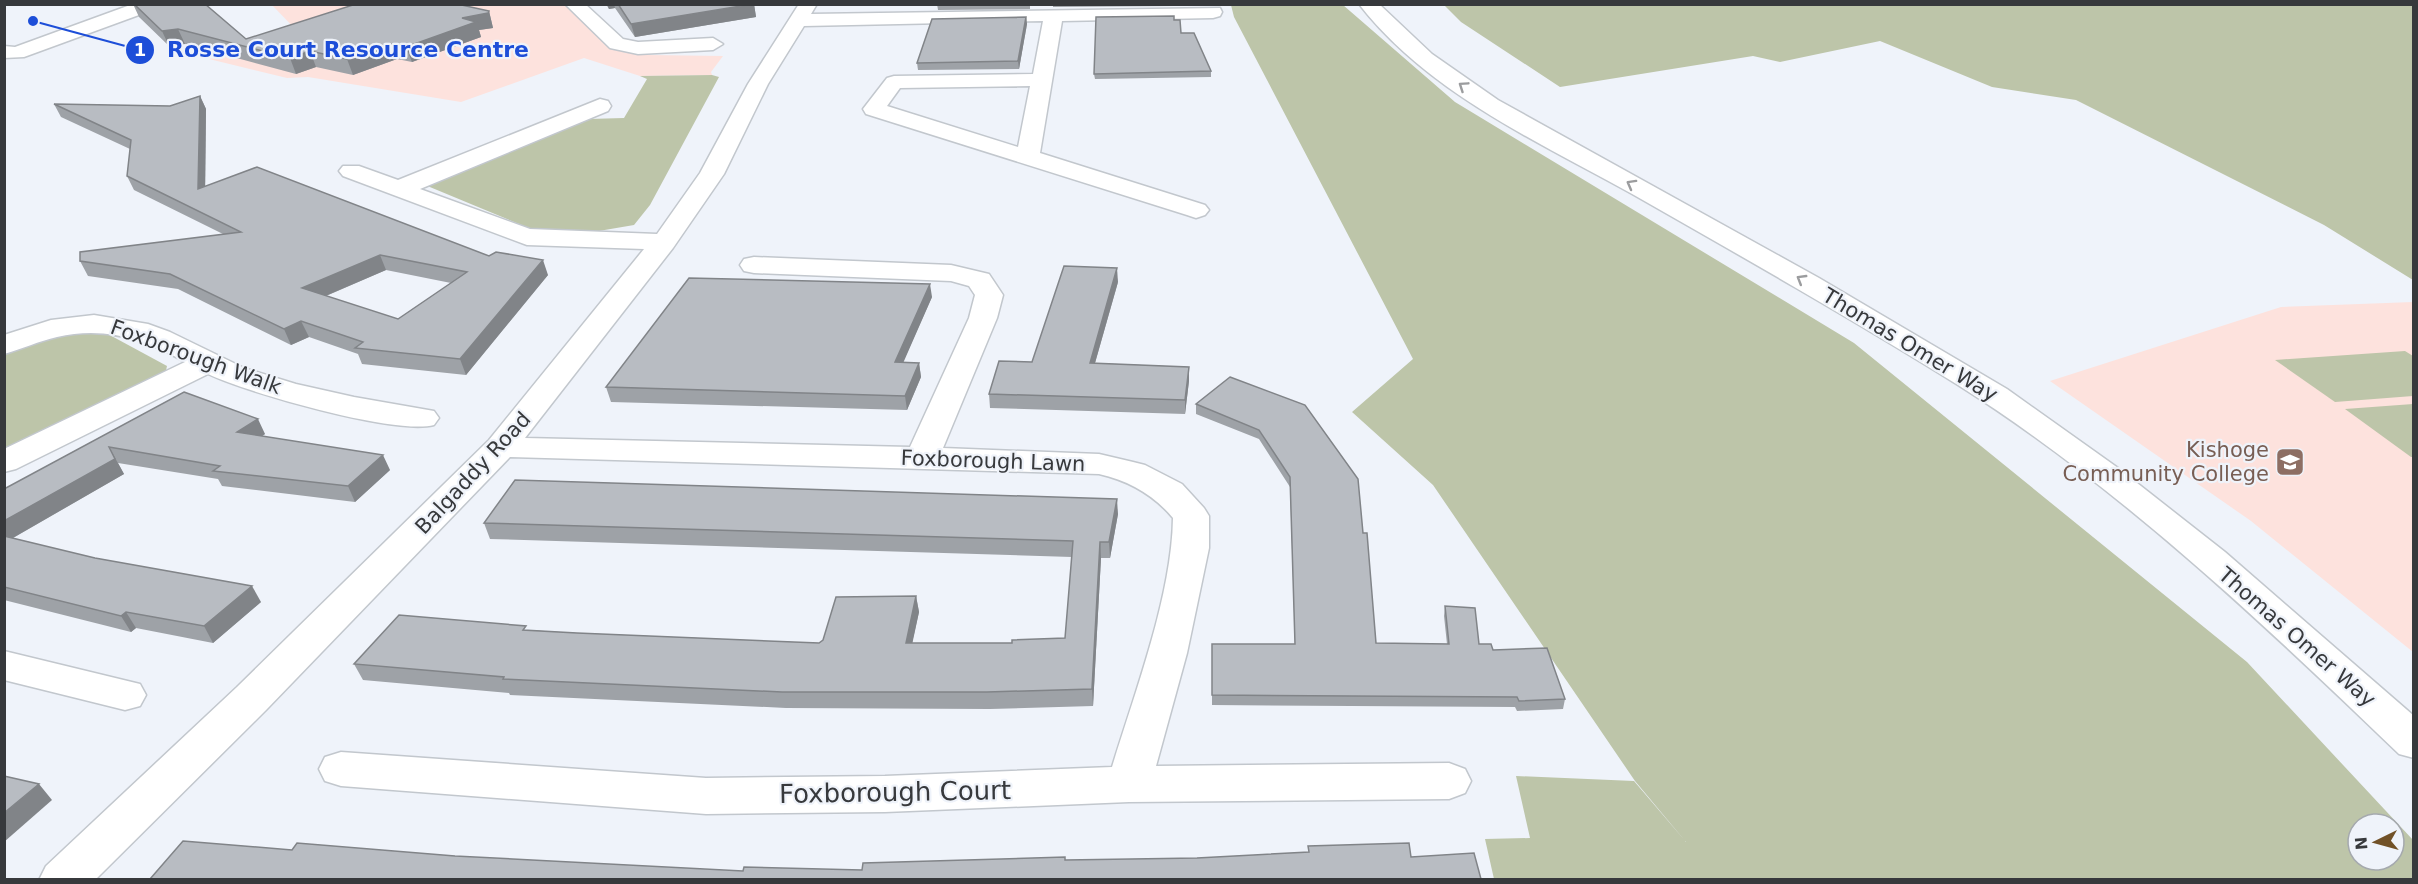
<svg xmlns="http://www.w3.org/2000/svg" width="2418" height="884" font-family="'DejaVu Sans',sans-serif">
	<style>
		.education { fill: #fde2dd }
		.green { fill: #bdc5a9; fill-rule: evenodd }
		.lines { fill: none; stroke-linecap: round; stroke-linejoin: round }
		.minor-casing { stroke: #c2c7cd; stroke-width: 3 }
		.minor { fill: #fff; fill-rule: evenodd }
		.wall { fill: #9ea2a7; fill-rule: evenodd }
		.shaded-wall { fill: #818488 }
		.building { fill: #b8bcc2; stroke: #818488; stroke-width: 1.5; fill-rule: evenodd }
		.oneway { stroke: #9b9c9e }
		.labels { text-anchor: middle; stroke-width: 4.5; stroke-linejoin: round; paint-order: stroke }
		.street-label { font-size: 21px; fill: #37393c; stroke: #eff3fa }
		.education-label { font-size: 21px; fill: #785e54; stroke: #eff3fa; text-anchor: end }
		.near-street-label { font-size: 26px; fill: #37393c; stroke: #eff3fa }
		.leader { fill: none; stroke: #1d4ed8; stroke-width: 2 }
		.callout-dot { fill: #1d4ed8; stroke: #eff3fa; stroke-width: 2 }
		.mark-label { font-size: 18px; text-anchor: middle; font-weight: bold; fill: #fff }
		.callout-label { font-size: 22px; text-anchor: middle; font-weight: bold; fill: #1d4ed8; stroke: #eff3fa; stroke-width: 4.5; stroke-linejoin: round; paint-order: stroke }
	</style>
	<rect width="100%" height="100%" fill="#eff3fa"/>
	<!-- education -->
	<g class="education">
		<polygon points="271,4 565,5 623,52 648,55 723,56 711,72 712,75 640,76 584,58 461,102 308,77 287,78 209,59 274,44 300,34"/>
		<polygon points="2413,302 2413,652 2251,521 2050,381 2281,307"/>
	</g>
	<!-- green -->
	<g class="green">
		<path d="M1231,5H1343L1455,102L1854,343L2247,662L2413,840V879H1494L1485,839L1530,838L1516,776L1634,781L1686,842L1635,781L1433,485L1352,412L1413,359L1234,17ZM2358,824H2394V860H2358Z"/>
		<polygon points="1444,5 2413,5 2413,280 2324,225 2076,100 1992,87 1880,41 1780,62 1753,56 1560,87 1461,22"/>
		<polygon points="712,75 719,77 650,205 634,225 587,233 536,231 425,185 588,119 624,118 647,79 640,76"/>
		<polygon points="64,332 106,333 167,366 165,375 5,455 5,353"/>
		<polygon points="2405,351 2413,356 2413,396 2335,402 2275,360"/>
		<polygon points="2413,404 2414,457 2411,457 2345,409"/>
	</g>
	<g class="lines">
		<!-- minor casing -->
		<g class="minor-casing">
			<g id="minor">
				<polygon points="133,4 161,4 158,8 24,57 4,58 4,46 15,47"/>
				<polygon points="565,4 585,4 623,39 638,42 713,38 723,44 713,50 638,54 610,48"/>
				<path d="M799,4H817L811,14L1220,8L1222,12L1220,16L1213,18L1062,21L1040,153L1205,205L1209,210L1205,215L1196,218L1187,215L866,114L863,109L887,78L894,76L1033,74L1043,21L804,26L768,84L724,174L673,248L525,438L910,447L969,318L975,295L969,286L951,281L754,273L744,271L740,265L744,259L754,257L951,265L989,274L1003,295L997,318L943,448L1099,454L1133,462L1145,465L1182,484L1204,508L1209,516V548L1187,653L1156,766L1449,763L1465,769L1471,781L1465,793L1449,799L1129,802L885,812L706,814L341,786L325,781L319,769L325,757L341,752L706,778L885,776L1112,767C1135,692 1172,595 1173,518C1153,494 1129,481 1099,474L510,457L267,709L95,880H39L46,866L237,687L489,440L644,249L527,245L343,176L339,171L343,166H359L398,180L600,99L608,101L611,106L608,111L420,189L530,229L657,234L700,173L748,84ZM1030,86L1018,147L887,106L900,88Z"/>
				<path d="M1359,4H1379L1432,54L1498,100L1819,278L2007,389L2118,468L2225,552L2414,716V758L2399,754C2262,622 2119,487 1958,385C1852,319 1743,257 1634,195C1539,142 1428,93 1359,4Z"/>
				<path d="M94,315L148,324L170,332L244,368L296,384L354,397L434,411L439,418L434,425C395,435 248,393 208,374L16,469L4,472V449L185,362C145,339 104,326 57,337C39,341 22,349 4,354V335L51,320Z"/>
				<polygon points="4,651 140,684 146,695 140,706 125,710 4,680"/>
			</g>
		</g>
		<!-- minor -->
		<use href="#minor" class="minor"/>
	</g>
	<!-- wall -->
	<g class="wall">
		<polygon points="133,4 205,4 246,39 489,11 493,28 479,30 481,37 412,62 397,59 353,75 316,67 296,74 185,44 169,46 139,17"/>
		<polygon points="606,4 754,4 756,17 635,37 615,8 609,9"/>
		<polygon points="937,4 1030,4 1030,9 938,10"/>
		<polygon points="1053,4 1174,4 1174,6 1053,7"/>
		<polygon points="1026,17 1027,24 1019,69 918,70 917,63"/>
		<polygon points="1174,20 1181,33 1211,71 1211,77 1095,79 1094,74"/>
		<path d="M200,96L206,109L205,186L489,256L548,275L466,375L362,364L358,354L309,337L291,345L178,289L88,276L80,261L223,234L134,190L127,176L130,149L61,117L54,104L170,106ZM386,270L451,283L398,319L326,296Z"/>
		<polygon points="1118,282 1095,363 1189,367 1189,381 1185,414 990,408 989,394 1032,362"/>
		<polygon points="932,297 903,362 919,363 921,377 907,410 611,402 606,387"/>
		<polygon points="1230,377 1363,533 1376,643 1447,644 1444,616 1445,606 1479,644 1493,650 1565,699 1563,709 1517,711 1515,707 1212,705 1212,644 1295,644 1290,487 1259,439 1196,414 1196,404"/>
		<polygon points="184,392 265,434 262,436 390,470 355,502 222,486 218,479 118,463 124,474 13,538 261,602 213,643 136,628 131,632 4,600 4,489"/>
		<polygon points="1118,514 1110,558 1101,558 1093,706 990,709 786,708 510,695 509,693 363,680 354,664 528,630 577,633 819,643 916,596 919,612 912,643 1012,643 1065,638 1072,557 490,539 484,523"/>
	</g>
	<!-- shaded-wall -->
	<g class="shaded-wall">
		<polygon points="607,4 614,4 615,8 609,9"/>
		<polygon points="754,4 756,17 635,37 631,24"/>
		<polygon points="489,11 493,28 479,30 481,37 412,62 406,47 462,18"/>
		<polygon points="1026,17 1027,24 1019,69 1018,61"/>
		<polygon points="178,29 185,44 169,46 162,31"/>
		<polygon points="391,44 397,59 353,75 347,59"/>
		<polygon points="310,51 316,67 296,74 290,58"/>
		<polygon points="200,96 206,109 205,203 198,189"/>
		<polygon points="380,255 386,270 309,303 302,288"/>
		<polygon points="543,260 548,275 466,375 460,359"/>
		<polygon points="1117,268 1118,282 1091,377 1090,363"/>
		<polygon points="930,284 932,297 897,377 895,362"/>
		<polygon points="301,321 309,337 291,345 284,329"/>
		<polygon points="919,363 921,377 907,410 905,396"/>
		<polygon points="1189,367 1189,381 1185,414 1185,400"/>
		<polygon points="258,419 265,434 245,447 237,432"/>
		<polygon points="109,447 124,474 4,543 4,521"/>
		<polygon points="383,455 390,470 355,502 348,486"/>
		<polygon points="1117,499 1118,514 1110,558 1109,542"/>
		<polygon points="1100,542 1101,558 1093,706 1092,689"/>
		<polygon points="252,586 261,602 213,643 204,626"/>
		<polygon points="916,596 919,612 909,659 906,643"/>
		<polygon points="126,612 136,628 131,632 121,616"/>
		<polygon points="39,784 52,800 4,842 4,813"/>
	</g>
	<!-- building -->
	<g class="building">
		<polygon points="134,4 205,4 246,39 356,4 457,4 489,11 488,13 462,18 476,22 406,47 391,44 347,59 310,51 290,58 178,29 162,31"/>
		<polygon points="618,4 753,4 631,24"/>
		<polygon points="1174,16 1174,20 1180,20 1181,33 1194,33 1211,71 1094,74 1096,17"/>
		<polygon points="1026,17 1018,61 917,63 932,19"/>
		<path d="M200,96L198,189L257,167L489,256L496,252L543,260L460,359L355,348L363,342L301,321L284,329L170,274L80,261V252L241,232L127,176L131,140L54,104L170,106ZM380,255L467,272L398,319L302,288Z"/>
		<polygon points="1064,266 1117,268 1090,363 1189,367 1185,400 989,394 999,361 1032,362"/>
		<polygon points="689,278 930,284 895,362 919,363 905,396 606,387"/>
		<polygon points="1230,377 1305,405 1358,479 1363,533 1367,533 1376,643 1449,644 1445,606 1475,608 1479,644 1491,644 1493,650 1547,648 1565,699 1519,701 1517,697 1212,695 1212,644 1295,644 1290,477 1259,430 1196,404"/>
		<polygon points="184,392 258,419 237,432 383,455 348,486 213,471 220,466 109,447 115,459 4,521 4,489"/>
		<polygon points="515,480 1117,499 1109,542 1100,542 1092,689 987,692 782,692 503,679 504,677 354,664 399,615 526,626 523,630 577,633 819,643 823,640 836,597 916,596 906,643 1012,643 1012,640 1065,638 1073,541 484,523"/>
		<polygon points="4,536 95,558 252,586 204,626 126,612 121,616 4,587"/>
		<polygon points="4,776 39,784 4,813"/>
		<polygon points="183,841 292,850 297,843 455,856 743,871 744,867 862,870 863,863 1065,857 1065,860 1197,858 1309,852 1308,846 1409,843 1411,857 1474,853 1481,879 150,879"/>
	</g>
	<!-- one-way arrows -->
	<defs><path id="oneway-chevron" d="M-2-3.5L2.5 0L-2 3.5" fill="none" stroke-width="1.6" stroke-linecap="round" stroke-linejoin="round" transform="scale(1.5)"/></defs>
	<g class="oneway">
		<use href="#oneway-chevron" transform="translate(1463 86) rotate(-146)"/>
		<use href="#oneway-chevron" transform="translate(1631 184) rotate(-151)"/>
		<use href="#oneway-chevron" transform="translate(1801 279) rotate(-149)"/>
	</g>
	<!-- icons -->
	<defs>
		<g id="school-square" transform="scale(1.5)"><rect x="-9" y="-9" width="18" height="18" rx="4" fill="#8d6e63" stroke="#eff3fa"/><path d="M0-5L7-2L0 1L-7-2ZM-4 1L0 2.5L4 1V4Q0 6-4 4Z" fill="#fff"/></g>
	</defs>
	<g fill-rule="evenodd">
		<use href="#school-square" x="2290" y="462"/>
	</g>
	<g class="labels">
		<!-- street labels -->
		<g class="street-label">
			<text transform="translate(1910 345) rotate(31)" y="7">Thomas Omer Way</text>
			<text transform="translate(196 357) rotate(20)" y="7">Foxborough Walk</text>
			<text transform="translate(993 461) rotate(2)" y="7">Foxborough Lawn</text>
			<text transform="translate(473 473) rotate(-47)" y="7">Balgaddy Road</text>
			<text transform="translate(2297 637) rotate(41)" y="7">Thomas Omer Way</text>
		</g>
		<!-- education labels -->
		<g class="education-label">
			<text x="2269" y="457">Kishoge<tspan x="2269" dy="24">Community College</tspan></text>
		</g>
		<!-- near-street labels -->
		<g class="near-street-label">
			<text transform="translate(895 792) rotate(-1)" y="9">Foxborough Court</text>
		</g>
	</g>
	<!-- callouts -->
	<path class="leader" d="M33 21L140 50"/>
	<g class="callout-dot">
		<circle cx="33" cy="21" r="6"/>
		<circle cx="140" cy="50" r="15"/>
	</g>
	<g class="mark-label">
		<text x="140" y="56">1</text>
	</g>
	<g class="callout-label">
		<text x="348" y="57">Rosse Court Resource Centre</text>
	</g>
	<!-- border -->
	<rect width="2418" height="884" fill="none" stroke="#37393c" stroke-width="12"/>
	<!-- north arrow -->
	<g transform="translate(2376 842) rotate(265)"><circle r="28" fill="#eff3fa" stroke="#a5a9ae" stroke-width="1.5"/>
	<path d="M0-4.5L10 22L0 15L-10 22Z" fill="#715127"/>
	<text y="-9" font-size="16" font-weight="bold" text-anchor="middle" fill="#37393c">N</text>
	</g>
</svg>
